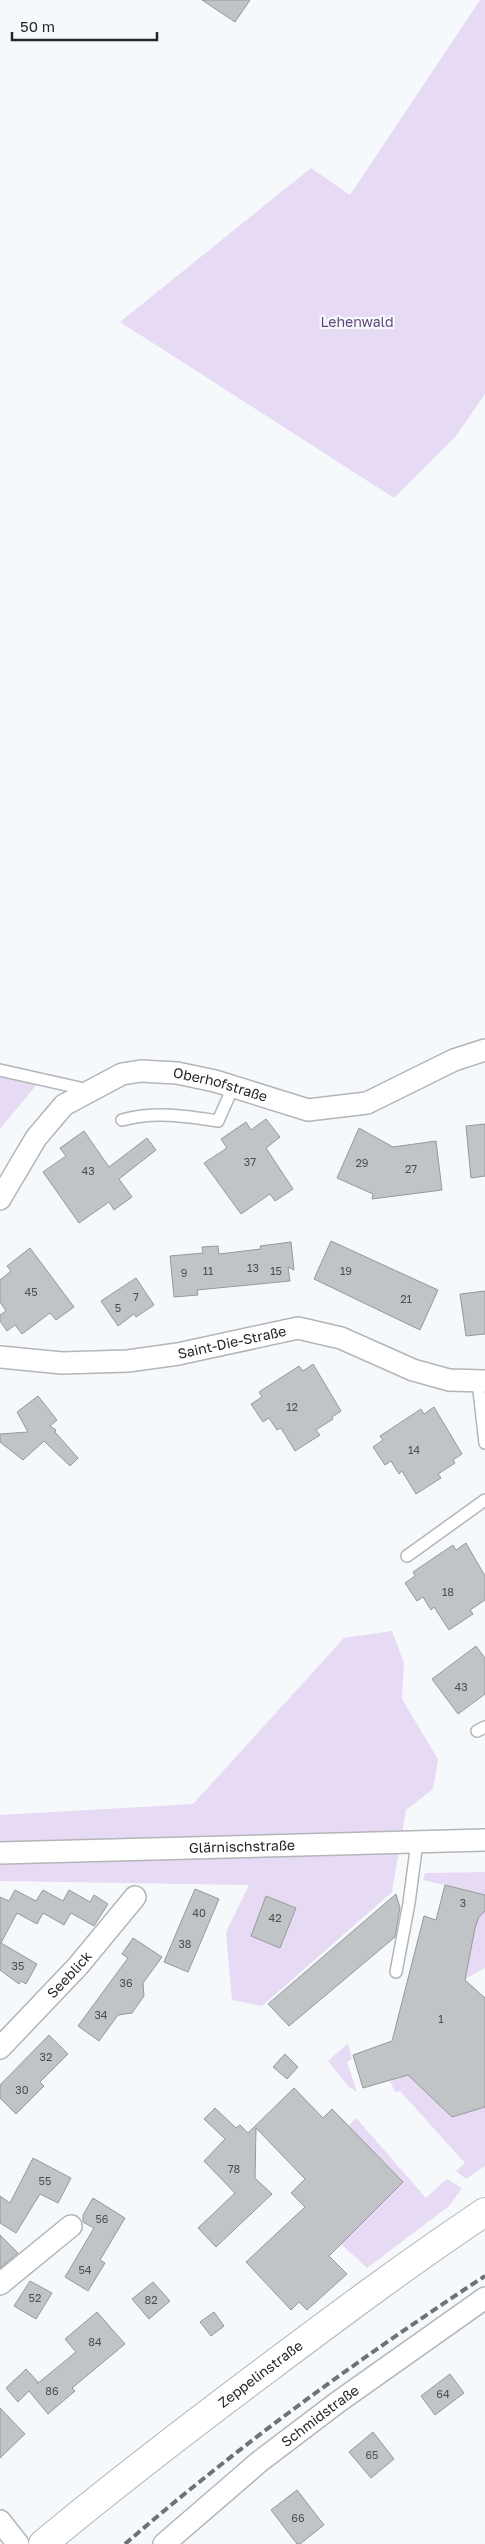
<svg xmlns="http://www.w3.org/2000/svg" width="485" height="2544" font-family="'Golos Text',sans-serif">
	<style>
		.green { fill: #e7daf4 }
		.building { fill: #c1c4c6; stroke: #96999b }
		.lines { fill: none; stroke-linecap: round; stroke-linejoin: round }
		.service-casing { stroke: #b3b5b8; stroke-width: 14 }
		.minor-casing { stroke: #b3b5b8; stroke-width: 24 }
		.secondary-casing { stroke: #b3b5b8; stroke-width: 30 }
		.service { stroke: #fff; stroke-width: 11 }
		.minor { stroke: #fff; stroke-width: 21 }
		.secondary { stroke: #fff; stroke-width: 28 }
		.rail { stroke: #707173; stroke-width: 4; stroke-dasharray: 8 4; stroke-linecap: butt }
		.labels { text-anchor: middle; stroke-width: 4.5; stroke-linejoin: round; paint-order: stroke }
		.number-label { font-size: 11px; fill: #4c4e4f }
		.park-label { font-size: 14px; fill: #62477a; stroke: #f6f9fc }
		.street-label { font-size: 14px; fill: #252627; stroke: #f6f9fc }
	</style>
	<rect width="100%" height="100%" fill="#f6f9fc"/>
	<!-- green -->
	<g class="green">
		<polygon points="480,0 485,0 485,394 456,436 394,498 120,322 311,168 350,195"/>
		<polygon points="0,1076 37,1084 0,1129"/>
		<polygon points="392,1631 404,1663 402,1699 438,1759 433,1789 406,1810 392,1892 262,2006 232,2000 226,1932 249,1885 0,1881 0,1815 193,1804 344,1638"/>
		<polygon points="485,1872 485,1895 423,1880 425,1873"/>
		<path d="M485,1911V1968L465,1979C469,1959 469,1926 485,1911Z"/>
		<polygon points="348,2043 352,2059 347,2062 357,2092 349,2087 328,2061"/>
		<polygon points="408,2075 452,2117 485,2107 485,2166 466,2179 456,2171 465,2163 400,2091 395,2092 390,2081"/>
		<polygon points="356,2118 426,2198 447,2179 462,2188 449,2206 367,2268 341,2244 403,2182 348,2126"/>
	</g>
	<!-- building -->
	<g class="building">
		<polygon points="202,0 250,0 235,22"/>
		<polygon points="266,1119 280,1137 266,1148 293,1189 275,1201 270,1194 241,1214 204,1163 227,1148 221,1139 246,1122 251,1130"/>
		<polygon points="485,1124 485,1176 471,1178 466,1126"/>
		<polygon points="359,1128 393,1147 436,1141 442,1190 372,1199 373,1194 337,1178"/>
		<polygon points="84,1131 109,1167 147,1138 156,1150 119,1179 132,1197 114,1210 109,1202 79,1223 43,1172 66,1156 60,1148"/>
		<polygon points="331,1241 438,1290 420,1330 314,1279"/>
		<polygon points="291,1242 294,1270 288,1267 290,1281 197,1290 198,1295 174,1297 170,1256 203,1253 202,1247 218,1246 219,1254 261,1249 260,1246"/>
		<polygon points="30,1248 74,1307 56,1320 50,1313 22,1334 15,1325 7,1331 0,1321 0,1315 6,1311 0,1302 0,1280 11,1271 7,1266"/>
		<polygon points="136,1278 154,1305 136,1317 134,1314 118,1326 101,1301"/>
		<polygon points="485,1291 485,1334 466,1336 460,1294"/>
		<polygon points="313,1364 341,1411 332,1417 333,1419 316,1430 320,1435 295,1451 281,1428 277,1430 269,1418 263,1422 251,1404 262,1397 259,1392 299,1366 303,1371"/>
		<polygon points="38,1396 57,1420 50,1426 56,1430 55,1432 78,1458 70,1466 44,1441 23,1460 0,1442 0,1434 28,1432 17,1412"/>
		<polygon points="434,1407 462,1454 453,1460 455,1463 438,1474 441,1478 416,1494 402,1471 399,1474 391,1461 385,1465 373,1447 383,1440 380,1436 421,1409 424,1414"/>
		<polygon points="466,1543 485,1576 485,1600 470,1610 473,1614 449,1630 434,1607 431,1610 423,1597 417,1601 405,1583 415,1576 413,1572 453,1545 456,1550"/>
		<polygon points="476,1646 485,1658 485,1694 458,1714 432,1679"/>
		<polygon points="445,1885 485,1895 485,1911 479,1917 475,1928 465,1980 485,1998 485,2107 452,2117 408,2075 363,2088 353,2055 392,2041 424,1916 436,1920"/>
		<polygon points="195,1889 219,1899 188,1972 164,1962"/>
		<polygon points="15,1890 36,1901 43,1890 63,1901 69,1890 90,1902 94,1895 108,1904 94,1926 71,1913 64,1925 43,1913 37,1924 17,1913 1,1943 37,1964 26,1984 21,1981 19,1984 0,1970 0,1897 9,1901"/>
		<polygon points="396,1894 400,1908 395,1937 289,2026 268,2004"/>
		<polygon points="266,1896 296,1908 280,1948 251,1936"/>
		<polygon points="133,1938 162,1957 143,1983 144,1996 132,2013 118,2015 99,2041 78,2026 128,1958 122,1954"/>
		<polygon points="49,2035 68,2054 40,2082 44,2086 16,2114 0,2098 0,2085"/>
		<polygon points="285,2054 298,2067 287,2079 273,2067"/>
		<polygon points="294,2088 323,2118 332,2109 403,2182 329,2256 347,2274 307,2310 299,2302 291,2310 246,2262 305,2207 291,2193 305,2179 256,2128 255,2178 272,2194 216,2247 198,2228 235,2193 204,2161 225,2139 204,2119 215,2108 236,2128 240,2125 248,2133"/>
		<polygon points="33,2158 71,2178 58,2203 40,2194 16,2233 0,2223 0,2196 10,2203"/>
		<polygon points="93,2198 125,2218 100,2260 105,2263 88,2291 65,2277 94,2228 83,2222 83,2215"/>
		<polygon points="0,2235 18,2253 0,2268"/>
		<polygon points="30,2281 52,2293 36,2319 14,2306"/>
		<polygon points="153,2282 170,2301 149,2319 132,2299"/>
		<polygon points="97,2312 125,2344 72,2388 75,2391 48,2414 29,2391 18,2402 6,2388 26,2369 38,2382 37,2384 76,2352 65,2339"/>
		<polygon points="214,2312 224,2326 211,2336 200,2322"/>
		<polygon points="450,2374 464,2393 435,2415 421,2396"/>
		<polygon points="0,2408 25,2434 0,2458"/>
		<polygon points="373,2432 394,2459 371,2478 349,2452"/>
		<polygon points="297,2490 324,2525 300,2544 297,2544 271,2510"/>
	</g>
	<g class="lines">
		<!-- service casing -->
		<g class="service-casing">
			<g id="service">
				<polyline points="0,1070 89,1090"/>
				<path d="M122,1120C154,1111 186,1116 218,1121L233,1087"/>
				<polyline points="478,1382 485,1443"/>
				<polyline points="407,1556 485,1500"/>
				<polyline points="477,1731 485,1727"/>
				<polyline points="396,1972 409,1903 417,1842"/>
			</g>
		</g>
		<!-- minor casing -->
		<g class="minor-casing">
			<g id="minor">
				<path id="s1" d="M0,1199L36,1138L64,1105L122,1074L141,1071L177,1073L215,1081L308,1110L367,1103L454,1060L485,1050"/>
				<path id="s2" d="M0,1357L62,1363L128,1361L178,1354L298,1328L341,1338L413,1370L449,1380L485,1381"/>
				<path id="s3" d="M0,1853L485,1840"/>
				<path id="s4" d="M0,2048L78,1966L135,1897"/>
				<polyline points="0,2284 71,2226"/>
				<polyline points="0,2521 18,2544"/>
				<path id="s5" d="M164,2544L259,2462L338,2402L485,2298"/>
			</g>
		</g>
		<!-- secondary casing -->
		<g class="secondary-casing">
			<g id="secondary">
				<path id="s6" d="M43,2544C116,2483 191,2426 267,2369C339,2315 410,2262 485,2212"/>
			</g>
		</g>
		<!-- service -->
		<use href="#service" class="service"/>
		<!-- minor -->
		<use href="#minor" class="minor"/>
		<!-- secondary -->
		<use href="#secondary" class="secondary"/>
		<!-- rail -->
		<path class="rail" d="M125,2544C238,2446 360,2358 485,2276"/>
	</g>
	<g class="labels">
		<!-- number labels -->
		<g class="number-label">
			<text x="250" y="1166">37</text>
			<text x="362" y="1167">29</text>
			<text x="411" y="1173">27</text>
			<text x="88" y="1175">43</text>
			<text x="253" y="1272">13</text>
			<text x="208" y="1275">11</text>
			<text x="276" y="1275">15</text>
			<text x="346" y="1275">19</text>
			<text x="184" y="1277">9</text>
			<text x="31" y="1296">45</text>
			<text x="136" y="1301">7</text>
			<text x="406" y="1303">21</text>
			<text x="118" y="1312">5</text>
			<text x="292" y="1411">12</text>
			<text x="414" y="1454">14</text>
			<text x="448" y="1596">18</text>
			<text x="461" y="1691">43</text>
			<text x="463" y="1907">3</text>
			<text x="199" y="1917">40</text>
			<text x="275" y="1922">42</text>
			<text x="185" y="1948">38</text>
			<text x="18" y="1970">35</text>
			<text x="126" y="1987">36</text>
			<text x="101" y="2019">34</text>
			<text x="441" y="2023">1</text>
			<text x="46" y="2061">32</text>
			<text x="22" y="2094">30</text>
			<text x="234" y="2173">78</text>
			<text x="45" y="2185">55</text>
			<text x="102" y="2223">56</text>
			<text x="85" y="2274">54</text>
			<text x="35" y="2302">52</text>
			<text x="151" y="2304">82</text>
			<text x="95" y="2346">84</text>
			<text x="52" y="2395">86</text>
			<text x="443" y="2398">64</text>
			<text x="372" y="2459">65</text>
			<text x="298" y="2522">66</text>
		</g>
		<!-- park labels -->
		<g class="park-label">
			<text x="357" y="327">Lehenwald</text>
		</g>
		<!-- street labels -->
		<g class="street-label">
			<text dy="5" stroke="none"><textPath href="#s1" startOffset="280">Oberhofstraße</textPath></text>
			<text dy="5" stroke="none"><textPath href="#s2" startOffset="234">Saint-Die-Straße</textPath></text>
			<text dy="5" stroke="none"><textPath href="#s3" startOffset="242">Glärnischstraße</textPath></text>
			<text dy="5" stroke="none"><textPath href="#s4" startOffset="101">Seeblick</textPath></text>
			<text dy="5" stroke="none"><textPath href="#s6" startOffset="276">Zeppelinstraße</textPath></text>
			<text dy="5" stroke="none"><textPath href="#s5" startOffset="202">Schmidstraße</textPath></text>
		</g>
	</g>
	<!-- scale -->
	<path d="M12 32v8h145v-8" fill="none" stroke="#252627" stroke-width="2.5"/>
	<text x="20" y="32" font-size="15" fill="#252627" stroke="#f6f9fc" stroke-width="4" paint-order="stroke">50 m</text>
</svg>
